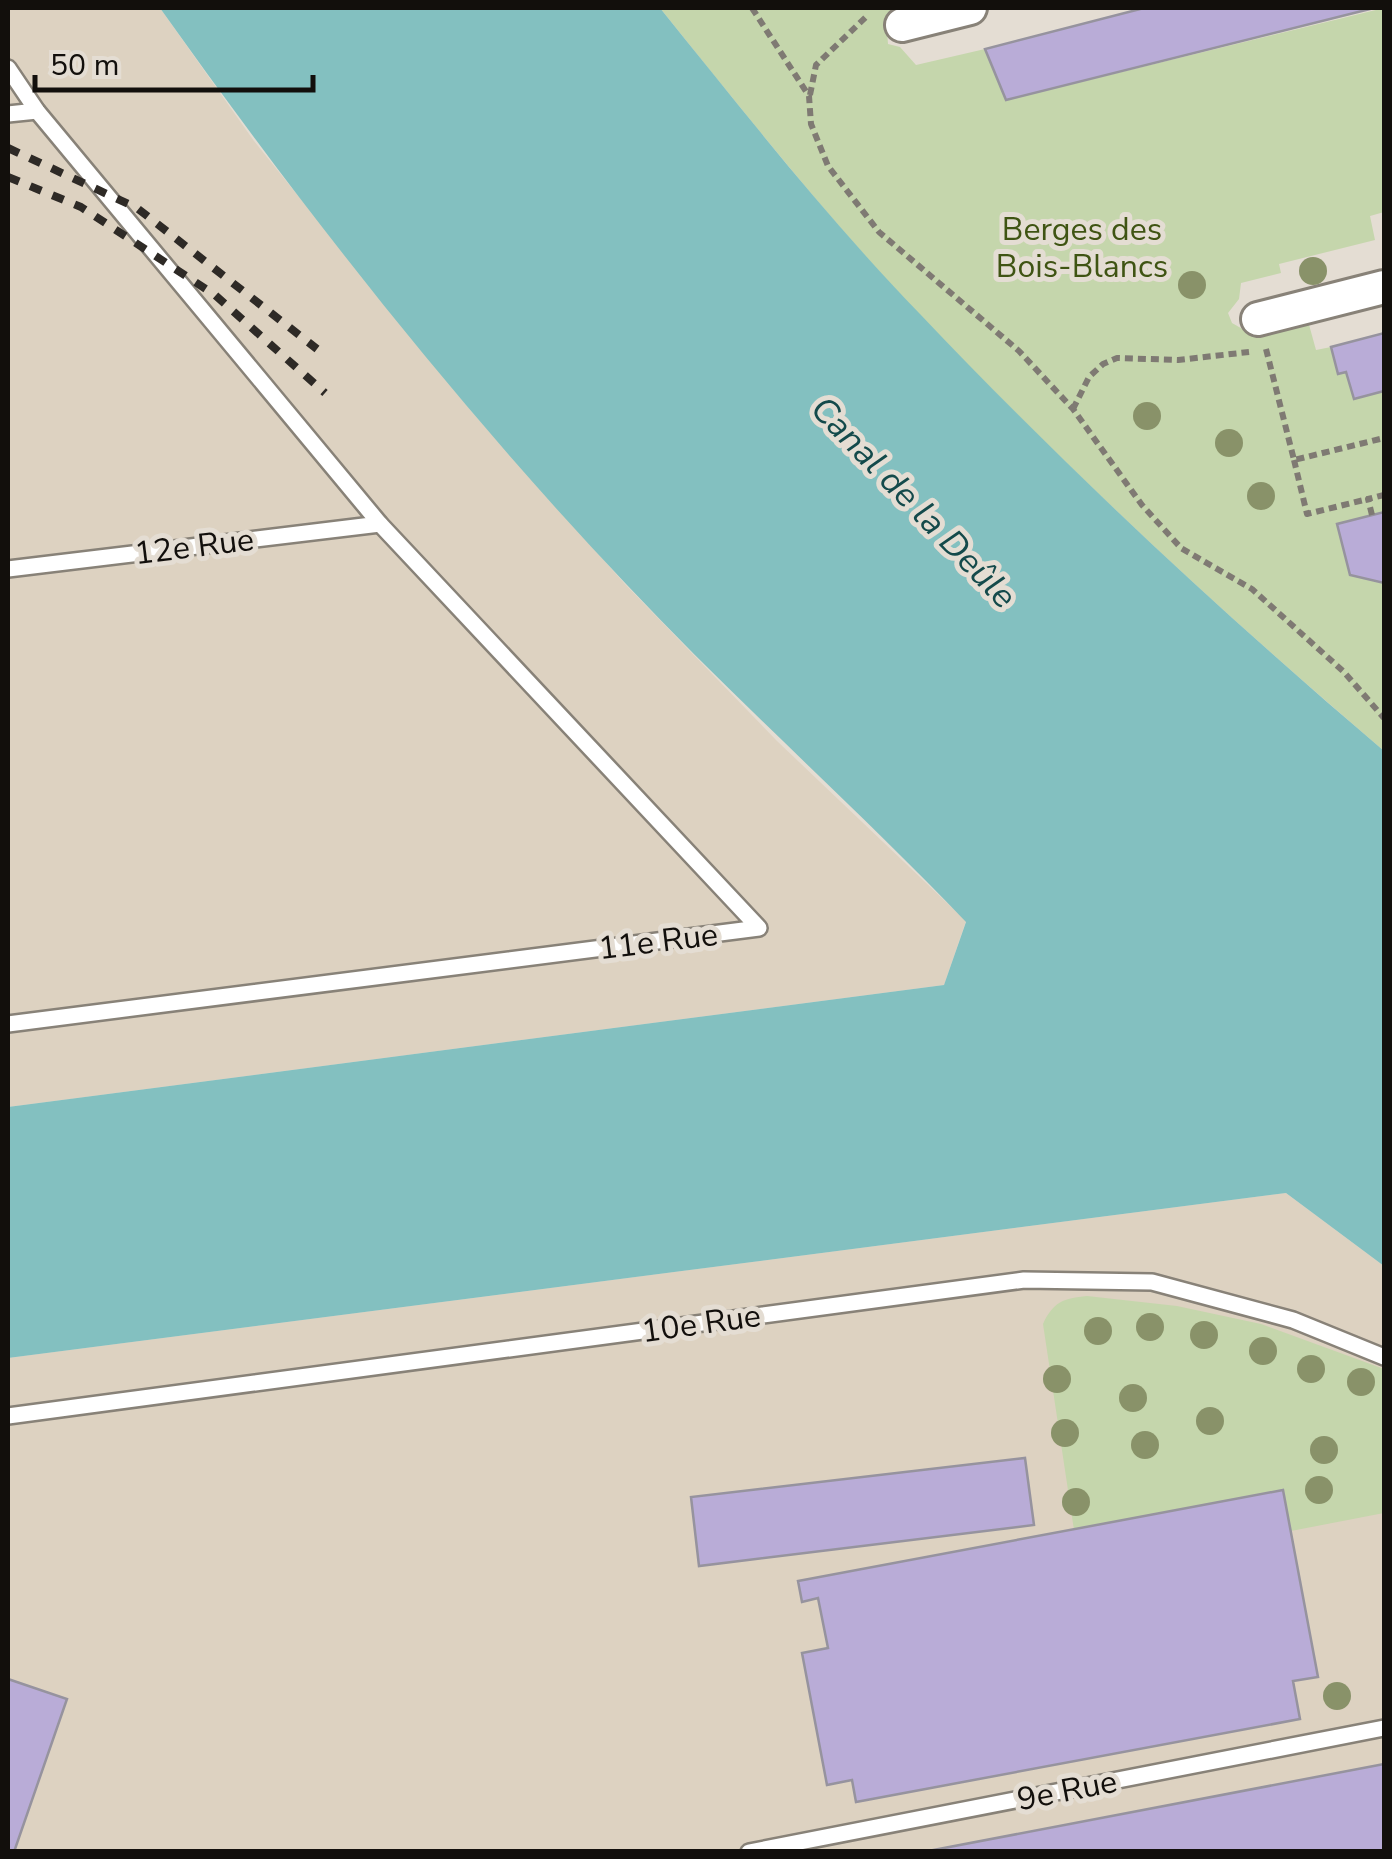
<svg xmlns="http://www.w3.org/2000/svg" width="1392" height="1859" font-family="'Nunito Sans',sans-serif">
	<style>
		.built { fill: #ddd2c1 }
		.green { fill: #c5d6ac }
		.water { fill: #83c0c0 }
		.building { fill: #b9acd7; stroke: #96939e; stroke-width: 2.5 }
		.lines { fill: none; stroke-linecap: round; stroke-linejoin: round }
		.lane-casing { stroke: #888278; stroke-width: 20 }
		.street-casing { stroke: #888278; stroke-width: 38 }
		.path { stroke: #7f7a73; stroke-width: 6; stroke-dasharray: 8 5; stroke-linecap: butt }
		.lane { stroke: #fff; stroke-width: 15 }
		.street { stroke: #fff; stroke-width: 32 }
		.rail { stroke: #2e2a26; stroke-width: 8; stroke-dasharray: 12 12; stroke-linecap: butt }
		.tree { fill: #899269 }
		.labels { text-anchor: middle; stroke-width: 10; stroke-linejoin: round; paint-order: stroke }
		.park-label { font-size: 32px; fill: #3f5413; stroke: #e4ddd3 }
		.street-label { font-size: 32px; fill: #120f0c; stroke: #e4ddd3 }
		.water-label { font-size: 35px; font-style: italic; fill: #144a4b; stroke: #e4ddd3 }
	</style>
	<rect width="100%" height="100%" fill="#e4ddd3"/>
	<!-- built -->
	<g class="built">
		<polygon points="8,8 160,8 254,141 472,412 625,584 777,741 966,921 944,985 8,1107"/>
		<polygon points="1286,1193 1384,1266 1384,1851 8,1851 8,1358"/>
	</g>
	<!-- green -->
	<g class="green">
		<path d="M660,8H908L887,31L888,44L900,47L916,65L985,49L1007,100L1384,8V212L1370,216L1375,240L1279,264L1281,273L1241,283L1239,299L1228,313L1232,323L1253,335L1308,321L1316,350L1331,347L1338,373L1346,372L1354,398L1384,391V751C1222,613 1067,469 920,315C827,218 744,112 660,8Z"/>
		<path d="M1087,1296L1177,1306L1261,1324L1384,1369V1513L1291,1531L1283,1491L1074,1530L1043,1324C1053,1302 1064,1298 1087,1296Z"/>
	</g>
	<!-- water -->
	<path class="water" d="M160,8H660C744,112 827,218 920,314C1067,469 1222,613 1384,751V1266L1286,1193L8,1358V1107L944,985L966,922C856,807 736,701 627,585C457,406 303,209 160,8Z"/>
	<!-- building -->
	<g class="building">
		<polygon points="1144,8 1374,8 1006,100 985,49"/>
		<polygon points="1384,333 1384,391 1354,399 1346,372 1338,374 1331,347"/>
		<polygon points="1384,512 1384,583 1350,575 1337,524"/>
		<polygon points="1025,1458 1034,1525 699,1566 691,1497"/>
		<polygon points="1283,1490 1318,1677 1293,1681 1300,1719 856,1802 852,1780 827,1785 802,1653 828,1648 818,1598 802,1602 798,1581"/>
		<polygon points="8,1679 67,1699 14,1852 8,1852"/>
		<polygon points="1384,1764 1384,1852 923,1852"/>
	</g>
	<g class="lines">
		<!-- lane casing -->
		<g class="lane-casing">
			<g id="lane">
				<polyline points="8,68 37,111 380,524 759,928 8,1024"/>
				<polyline points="8,114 37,111"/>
				<polyline points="8,569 380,524"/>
				<polyline points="8,1416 1024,1280 1152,1282 1293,1320 1384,1357"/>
				<polyline points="749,1852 1384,1728"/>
			</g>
		</g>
		<!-- street casing -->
		<g class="street-casing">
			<g id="street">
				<polyline points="902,25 970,8"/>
				<polyline points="1258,319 1384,287"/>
			</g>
		</g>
		<!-- path -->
		<g class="path">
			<polyline points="752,8 809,96 811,124 828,166 879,232 1019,351 1073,409 1142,505 1181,548 1252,589 1344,672 1384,718"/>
			<polyline points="810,95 816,65 868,15"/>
			<polyline points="1266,349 1294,460 1384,438"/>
			<polyline points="1073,409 1089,377 1103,364 1117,358 1178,360 1249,352"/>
			<polyline points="1294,460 1307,514 1368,499"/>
			<polyline points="1372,515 1368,499 1384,495"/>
		</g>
		<!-- lane -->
		<use href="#lane" class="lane"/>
		<!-- street -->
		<use href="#street" class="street"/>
		<!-- rail -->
		<g class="rail">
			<polyline points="8,148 137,208 317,349"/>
			<polyline points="8,177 81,207 215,295 325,393"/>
		</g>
	</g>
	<!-- trees -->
	<g class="tree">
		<circle cx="1313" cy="271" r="14"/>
		<circle cx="1192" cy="285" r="14"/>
		<circle cx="1147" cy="416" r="14"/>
		<circle cx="1229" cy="443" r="14"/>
		<circle cx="1261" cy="496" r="14"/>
		<circle cx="1150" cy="1327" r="14"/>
		<circle cx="1098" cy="1331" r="14"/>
		<circle cx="1204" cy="1335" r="14"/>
		<circle cx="1263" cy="1351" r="14"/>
		<circle cx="1311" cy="1369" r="14"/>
		<circle cx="1057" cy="1379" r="14"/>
		<circle cx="1361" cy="1382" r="14"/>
		<circle cx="1133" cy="1398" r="14"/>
		<circle cx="1210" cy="1421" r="14"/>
		<circle cx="1065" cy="1433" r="14"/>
		<circle cx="1145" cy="1445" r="14"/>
		<circle cx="1324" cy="1450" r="14"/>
		<circle cx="1319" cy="1490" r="14"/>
		<circle cx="1076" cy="1502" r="14"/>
		<circle cx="1337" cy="1696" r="14"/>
	</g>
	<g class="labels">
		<!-- park labels -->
		<g class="park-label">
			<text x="1082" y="240">Berges des<tspan x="1082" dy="37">Bois-Blancs</tspan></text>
		</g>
		<!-- street labels -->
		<g class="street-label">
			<text transform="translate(194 546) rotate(-7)" y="11">12e Rue</text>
			<text transform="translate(658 941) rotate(-7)" y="11">11e Rue</text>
			<text transform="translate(701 1323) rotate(-8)" y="11">10e Rue</text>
			<text transform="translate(1067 1790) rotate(-11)" y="11">9e Rue</text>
		</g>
		<!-- water labels -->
		<g class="water-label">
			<text transform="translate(914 502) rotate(46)" y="12">Canal de la Deûle</text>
		</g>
	</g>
	<!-- border -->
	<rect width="1392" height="1859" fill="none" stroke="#120f0c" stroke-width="20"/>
	<!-- scale -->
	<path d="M35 75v15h278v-15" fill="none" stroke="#120f0c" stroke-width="5"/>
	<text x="50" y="75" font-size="30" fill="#120f0c" stroke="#e4ddd3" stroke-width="8" paint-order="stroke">50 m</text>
</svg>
